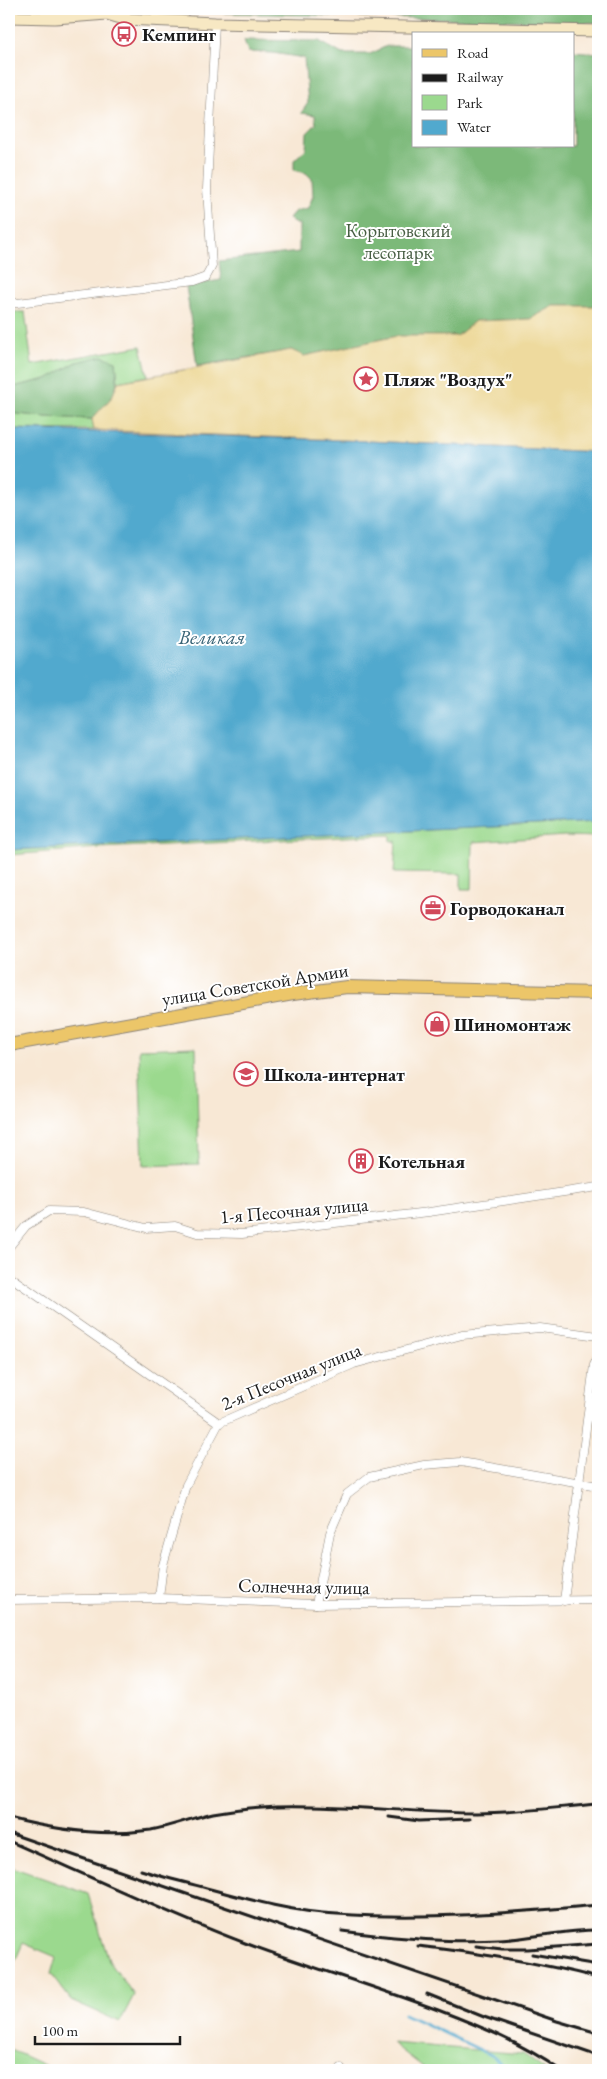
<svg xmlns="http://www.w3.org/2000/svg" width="607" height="2079" font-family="'EB Garamond',serif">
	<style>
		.green { fill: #9bd98e; stroke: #5c7a55 }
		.forest { fill: #7cb979; stroke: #4c6a4a }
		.sand { fill: #eeda9e; stroke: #857b5d }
		.water { fill: #51a9ce; stroke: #366275 }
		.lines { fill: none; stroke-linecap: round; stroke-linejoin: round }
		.stream { stroke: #51a9ce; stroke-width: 3 }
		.street-casing { stroke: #8a8278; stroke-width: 9 }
		.secondary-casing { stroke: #8a8278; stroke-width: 13 }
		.primary-casing { stroke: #8a8278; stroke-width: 14 }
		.street { stroke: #fff; stroke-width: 8 }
		.secondary { stroke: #f7e8c3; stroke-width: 11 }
		.primary { stroke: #ecc669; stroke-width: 12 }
		.rail { stroke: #1c1c1c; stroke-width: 3 }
		.labels { text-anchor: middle; stroke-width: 4; stroke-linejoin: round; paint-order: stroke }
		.poi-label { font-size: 19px; font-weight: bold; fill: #1c1c1c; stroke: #fff; text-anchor: start }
		.park-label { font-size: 19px; fill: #485e44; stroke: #fff }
		.street-label { font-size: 19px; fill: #1c1c1c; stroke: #fff }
		.water-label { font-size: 20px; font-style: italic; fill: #366275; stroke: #fff }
	</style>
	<rect width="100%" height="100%" fill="#fff"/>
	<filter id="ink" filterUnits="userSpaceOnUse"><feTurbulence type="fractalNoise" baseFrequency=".02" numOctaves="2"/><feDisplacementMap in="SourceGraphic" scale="10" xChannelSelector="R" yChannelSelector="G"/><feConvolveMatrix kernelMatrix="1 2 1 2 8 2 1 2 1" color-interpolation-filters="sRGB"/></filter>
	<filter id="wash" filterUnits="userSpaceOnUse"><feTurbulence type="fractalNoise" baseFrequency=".0096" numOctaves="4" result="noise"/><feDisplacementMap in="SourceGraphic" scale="20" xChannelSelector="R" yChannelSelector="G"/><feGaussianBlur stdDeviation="1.12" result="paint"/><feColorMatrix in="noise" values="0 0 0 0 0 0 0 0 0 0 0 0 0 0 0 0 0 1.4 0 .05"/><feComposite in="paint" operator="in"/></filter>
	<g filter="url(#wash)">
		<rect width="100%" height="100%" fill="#f8e8d5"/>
		<!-- green -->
		<g class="green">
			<polygon points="9,312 25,312 32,365 141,346 148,376 118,382 116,361 77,362 47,379 9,388"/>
			<polygon points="9,413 46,417 92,419 94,430 9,429"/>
			<polygon points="598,822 598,837 565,836 473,842 472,889 461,889 461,874 394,873 396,841 391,841 391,835 99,848 9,855 9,850"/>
			<polygon points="196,1047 199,1164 143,1166 139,1049"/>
			<polygon points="9,1866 88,1894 109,1961 134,1995 120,2022 71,2000 51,1974 56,1957 23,1943 9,1975"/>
			<polygon points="392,2043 523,2054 545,2070 427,2070"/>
			<polygon points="9,2049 55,2070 9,2070"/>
		</g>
		<!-- forest -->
		<g class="forest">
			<polygon points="153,9 598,9 598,23 153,11"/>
			<polygon points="244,40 319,41 342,54 370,54 387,46 413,46 413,146 573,146 573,51 598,53 598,306 554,306 530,319 475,321 457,336 397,336 304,356 291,350 197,366 186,286 221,280 219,261 299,252 299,224 295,224 289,218 295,211 308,208 313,196 312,179 306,173 294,170 294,160 306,149 307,133 316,124 315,115 301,113 308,103 304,58 273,53 248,52"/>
			<path d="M102,356L116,361C120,394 113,396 92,419L46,417L9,413V388L47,379L77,362Z"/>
		</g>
		<!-- sand -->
		<polygon class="sand" points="554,306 598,306 598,452 368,441 94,430 92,419 112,397 118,382 291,350 304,356 397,336 457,336 475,321 530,319"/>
		<!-- water -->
		<polygon class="water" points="9,429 368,441 598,452 598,822 9,850"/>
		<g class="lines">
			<!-- stream -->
			<polyline class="stream" points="404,2014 491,2055 508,2070"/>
		</g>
	</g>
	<g filter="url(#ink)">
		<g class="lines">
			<!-- street casing -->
			<g class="street-casing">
				<g id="street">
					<polyline points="9,304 192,282 206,277 212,266 207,189 215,23"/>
					<polyline points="9,1247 26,1226 49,1211 84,1212 146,1228 175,1226 197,1233 242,1234 429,1212 598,1187"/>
					<polyline points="9,1276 219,1423"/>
					<polyline points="219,1423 354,1364 462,1335 540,1328 598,1336"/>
					<polyline points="159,1598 163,1565 186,1485 219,1423"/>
					<polyline points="9,1600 159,1598 316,1604 598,1600"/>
					<polyline points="564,1601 594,1365 598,1356"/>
					<polyline points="316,1604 330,1533 347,1494 369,1477 424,1465 461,1462 598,1486"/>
					<polyline points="341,2068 342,2070"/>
				</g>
			</g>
			<!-- secondary casing -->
			<g class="secondary-casing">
				<polyline id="secondary" points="9,17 55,18 107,14 124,19 215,23 598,31"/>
			</g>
			<!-- primary casing -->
			<g class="primary-casing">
				<polyline id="primary" points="9,1045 293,994 347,987 598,993"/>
			</g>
			<!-- street -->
			<use href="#street" class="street"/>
			<!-- secondary -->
			<use href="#secondary" class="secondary"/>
			<!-- primary -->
			<use href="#primary" class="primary"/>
			<!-- rail -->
			<g class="rail">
				<polyline points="389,1817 419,1821 469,1819"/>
				<path d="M9,1818C55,1830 103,1837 151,1830C172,1826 192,1818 213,1813C234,1809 256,1807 277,1806C344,1804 411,1813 477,1813C518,1813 558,1807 598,1804"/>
				<polyline points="9,1833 557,2021 598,2033"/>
				<path d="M9,1841C87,1875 165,1913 245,1943C309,1967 374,1986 438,2010C480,2026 523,2044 560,2070"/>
				<path d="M141,1870C162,1877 183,1882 203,1887C247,1899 292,1912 337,1914C424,1920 512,1913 598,1905"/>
				<path d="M342,1931C394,1938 446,1943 499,1940C532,1938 565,1930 598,1930"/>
				<path d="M418,1946C478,1953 539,1962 598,1978"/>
				<polyline points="476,1946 502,1949 528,1949 598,1944"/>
				<polyline points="532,1954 598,1965"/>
				<polyline points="427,1994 484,2017 598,2056"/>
			</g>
		</g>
	</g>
	<!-- icons -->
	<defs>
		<g id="bus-ring" transform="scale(1.25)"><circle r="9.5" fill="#fff" stroke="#d1495b" stroke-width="1.5"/><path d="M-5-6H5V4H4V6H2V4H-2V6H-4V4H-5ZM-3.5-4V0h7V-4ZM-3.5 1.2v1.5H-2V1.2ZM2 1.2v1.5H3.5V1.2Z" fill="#d1495b"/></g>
		<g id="sight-ring" transform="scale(1.25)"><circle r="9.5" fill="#fff" stroke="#d1495b" stroke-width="1.5"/><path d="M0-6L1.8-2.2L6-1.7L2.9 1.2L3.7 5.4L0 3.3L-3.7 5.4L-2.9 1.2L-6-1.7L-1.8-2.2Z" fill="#d1495b"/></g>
		<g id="office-ring" transform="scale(1.25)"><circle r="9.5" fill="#fff" stroke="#d1495b" stroke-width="1.5"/><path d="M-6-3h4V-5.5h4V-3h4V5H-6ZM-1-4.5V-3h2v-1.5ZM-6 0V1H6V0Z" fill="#d1495b"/></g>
		<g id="shop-ring" transform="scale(1.25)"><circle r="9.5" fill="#fff" stroke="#d1495b" stroke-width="1.5"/><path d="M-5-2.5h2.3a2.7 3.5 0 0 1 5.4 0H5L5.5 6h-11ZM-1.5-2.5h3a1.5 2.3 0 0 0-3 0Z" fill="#d1495b"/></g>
		<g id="school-ring" transform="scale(1.25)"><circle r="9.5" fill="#fff" stroke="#d1495b" stroke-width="1.5"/><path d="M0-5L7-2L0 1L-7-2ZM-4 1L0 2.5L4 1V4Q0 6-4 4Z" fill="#d1495b"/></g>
		<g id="building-ring" transform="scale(1.25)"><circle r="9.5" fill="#fff" stroke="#d1495b" stroke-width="1.5"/><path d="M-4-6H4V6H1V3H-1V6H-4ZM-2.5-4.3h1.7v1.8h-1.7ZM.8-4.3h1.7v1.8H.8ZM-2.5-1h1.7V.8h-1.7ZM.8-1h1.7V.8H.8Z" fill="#d1495b"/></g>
	</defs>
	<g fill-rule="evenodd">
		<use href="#bus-ring" x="124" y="34"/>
		<use href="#sight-ring" x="366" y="379"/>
		<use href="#office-ring" x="433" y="908"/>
		<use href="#shop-ring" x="437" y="1024"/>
		<use href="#school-ring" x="246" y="1074"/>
		<use href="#building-ring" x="361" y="1161"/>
	</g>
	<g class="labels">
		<!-- poi labels -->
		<g class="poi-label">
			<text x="142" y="41">Кемпинг</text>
			<text x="384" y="386">Пляж "Воздух"</text>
			<text x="450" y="915">Горводоканал</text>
			<text x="454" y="1031">Шиномонтаж</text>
			<text x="264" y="1081">Школа-интернат</text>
			<text x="378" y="1168">Котельная</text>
		</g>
		<!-- park labels -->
		<g class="park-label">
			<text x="398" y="237">Корытовский<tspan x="398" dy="22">лесопарк</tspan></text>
		</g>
		<!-- street labels -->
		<g class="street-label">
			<text transform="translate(255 984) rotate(-9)" y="7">улица Советской Армии</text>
			<text transform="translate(294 1210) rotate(-5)" y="7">1-я Песочная улица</text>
			<text transform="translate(291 1376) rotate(-22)" y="7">2-я Песочная улица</text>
			<text transform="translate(304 1586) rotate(1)" y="7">Солнечная улица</text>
		</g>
		<!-- water labels -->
		<g class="water-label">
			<text x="212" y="644">Великая</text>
		</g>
	</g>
	<!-- margin -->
	<rect width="607" height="2079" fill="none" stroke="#fff" stroke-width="30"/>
	<!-- legend -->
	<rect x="412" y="32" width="162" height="115" fill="#ffffff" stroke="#a4a4a4"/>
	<rect x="422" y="49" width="25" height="8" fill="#ecc669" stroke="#a4a4a4"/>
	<text x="457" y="58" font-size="15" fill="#1c1c1c">Road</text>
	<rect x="422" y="74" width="25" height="8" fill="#1c1c1c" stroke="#a4a4a4"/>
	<text x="457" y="82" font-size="15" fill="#1c1c1c">Railway</text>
	<rect x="422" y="95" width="25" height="15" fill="#9bd98e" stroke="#a4a4a4"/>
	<text x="457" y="108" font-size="15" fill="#1c1c1c">Park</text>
	<rect x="422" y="120" width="25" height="15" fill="#51a9ce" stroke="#a4a4a4"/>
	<text x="457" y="132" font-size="15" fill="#1c1c1c">Water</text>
	<!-- scale -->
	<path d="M35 2036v8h145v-8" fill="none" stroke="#1c1c1c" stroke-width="2.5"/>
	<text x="42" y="2036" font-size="15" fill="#1c1c1c" stroke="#ffffff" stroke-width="4" paint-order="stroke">100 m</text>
</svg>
